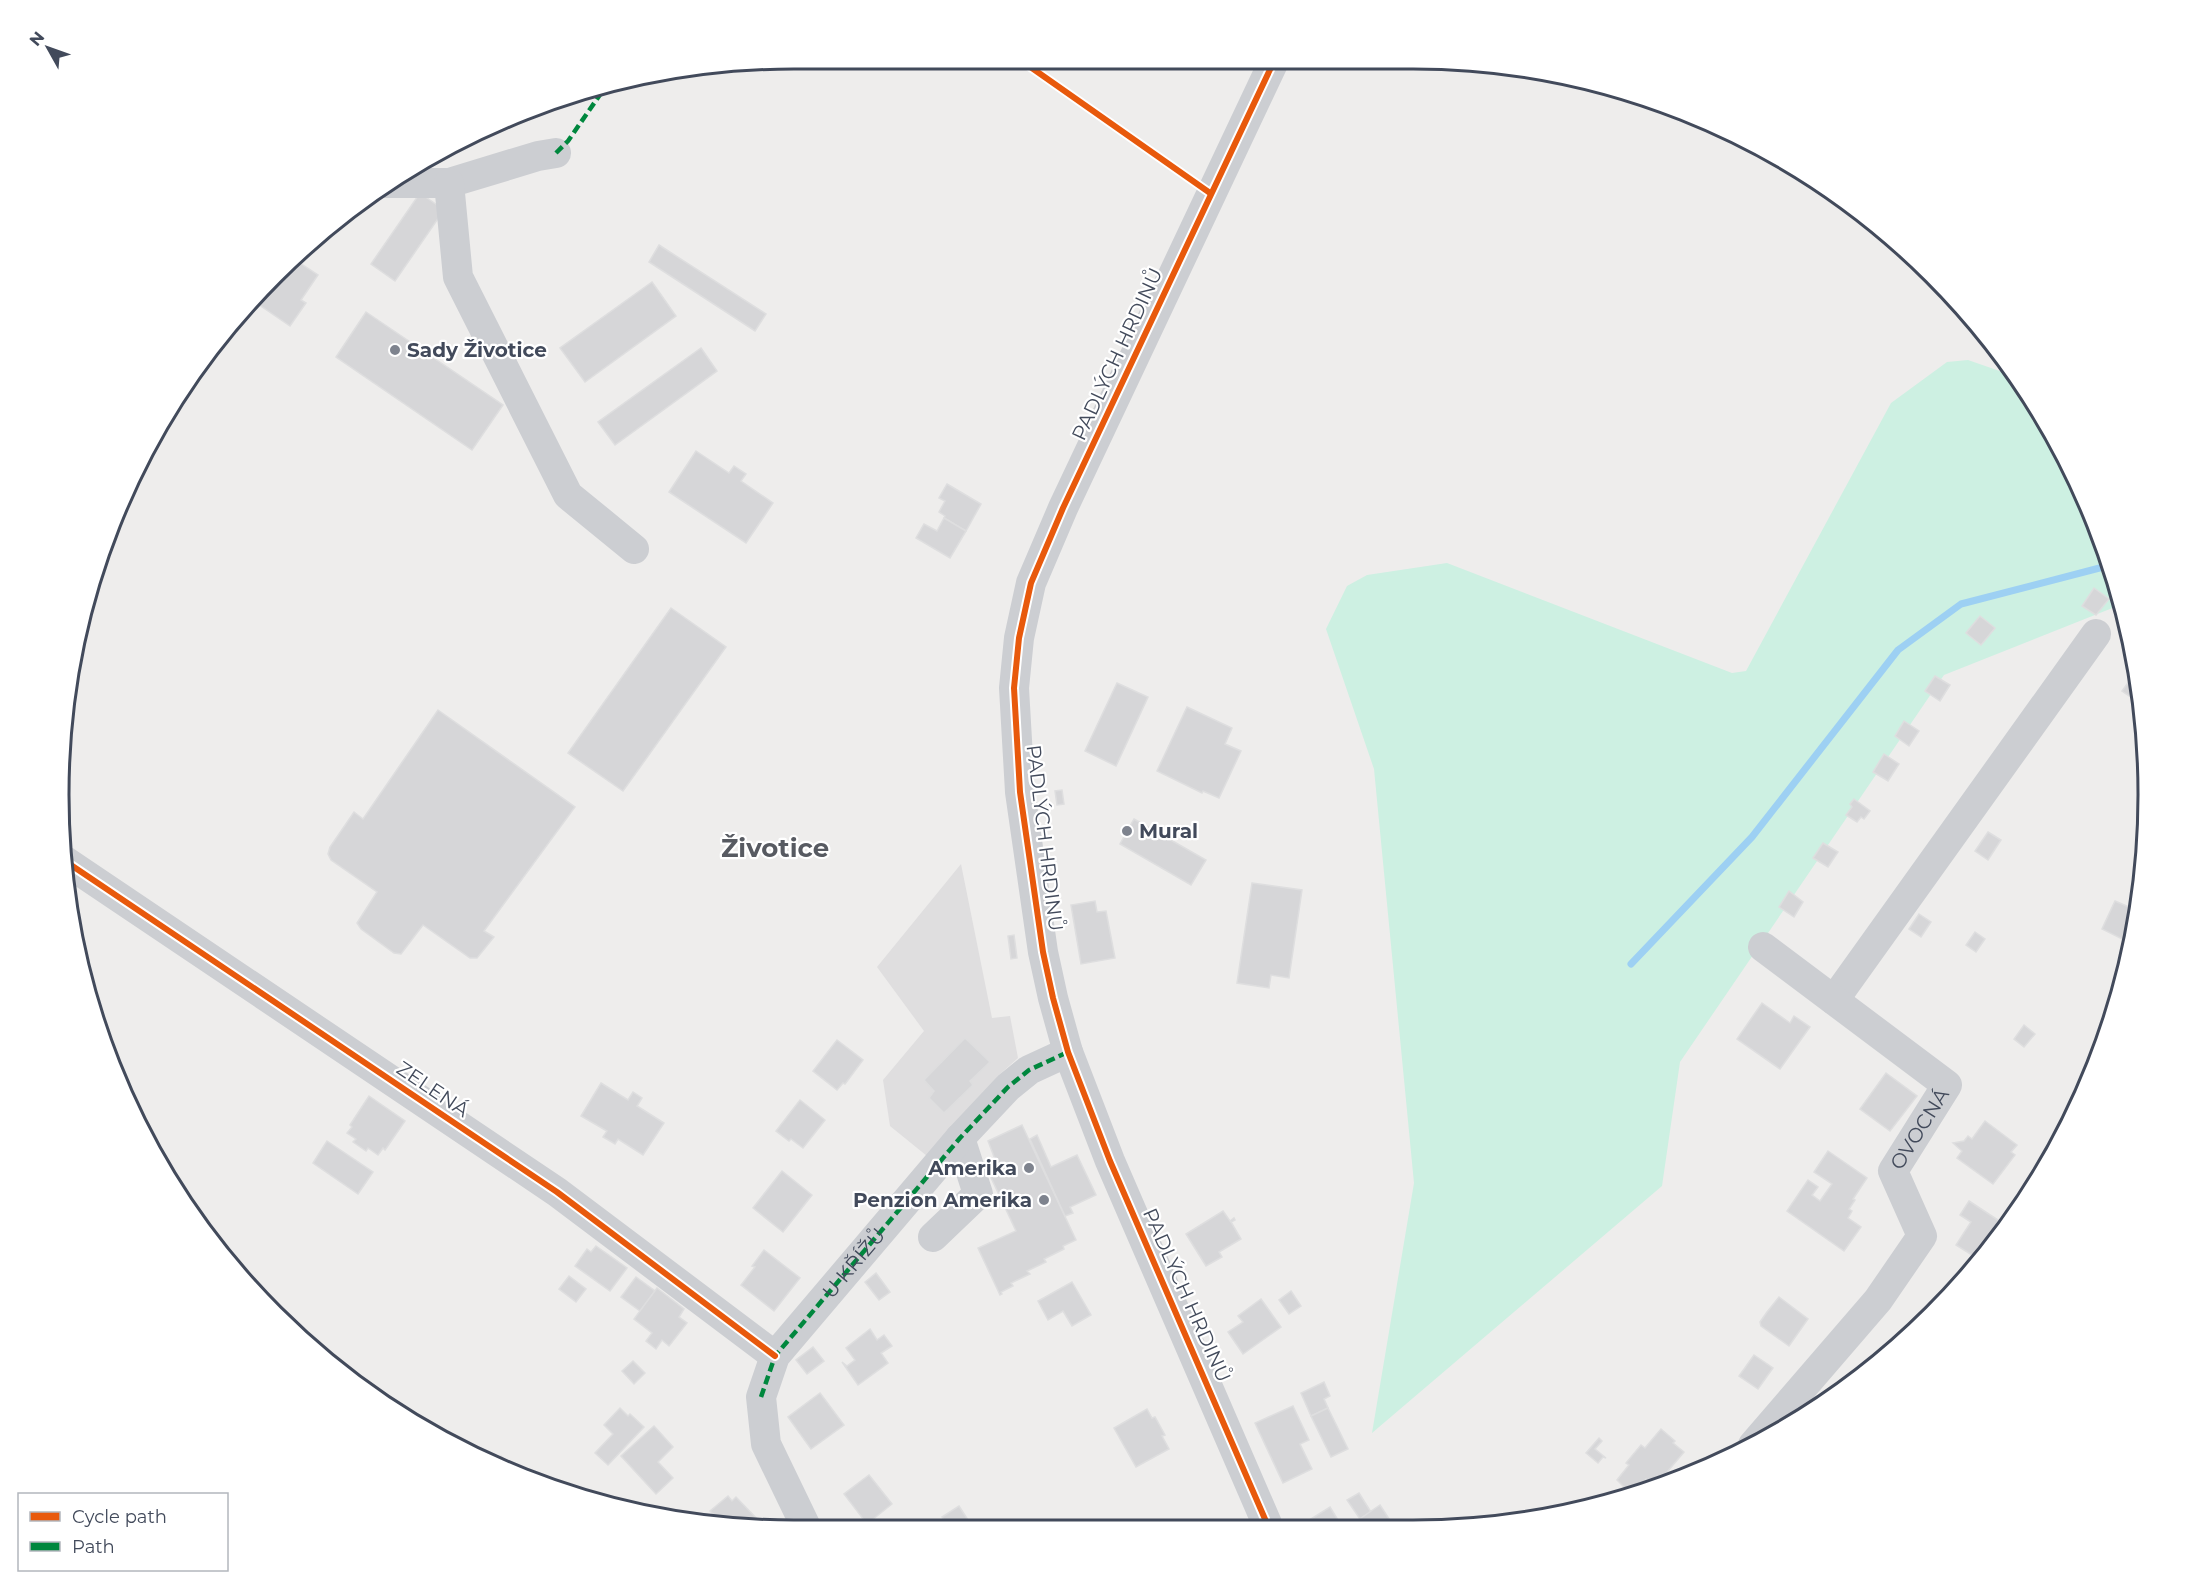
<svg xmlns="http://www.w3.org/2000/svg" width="2207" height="1589" font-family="Montserrat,sans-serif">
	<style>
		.education { fill: #dfdedf }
		.green { fill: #cdf0e2 }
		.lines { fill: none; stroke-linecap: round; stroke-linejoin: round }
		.stream { stroke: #9dd0f3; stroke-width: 7 }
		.building { fill: #d6d6d8; stroke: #dededf; stroke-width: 1.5 }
		.minor { stroke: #ccced2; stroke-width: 30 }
		.quiet { stroke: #00873e; stroke-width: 4.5; stroke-dasharray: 9 4.5; stroke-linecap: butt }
		.cycleway-casing { stroke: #fff; stroke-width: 10 }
		.cycleway { stroke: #e8590c; stroke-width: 6 }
		.poi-dot { fill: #7e838e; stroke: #fff; stroke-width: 2 }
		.labels { text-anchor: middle; stroke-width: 4.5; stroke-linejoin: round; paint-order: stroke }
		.poi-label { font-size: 20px; font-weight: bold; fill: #424a5b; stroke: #fff; text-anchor: start }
		.street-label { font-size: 20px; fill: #424a5b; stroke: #fff }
		.district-label { font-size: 26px; font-weight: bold; fill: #575a61; stroke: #fff }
		.rim { fill: none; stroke: #424a5b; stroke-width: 3 }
	</style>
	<rect width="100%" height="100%" fill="#eeedec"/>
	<!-- education -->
	<polygon class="education" points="961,864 992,1018 1010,1016 1018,1058 1000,1074 927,1156 890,1126 883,1080 924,1031 877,967"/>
	<!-- green -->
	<polygon class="green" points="1968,360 2014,376 2050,427 2110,558 2120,605 1944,675 1680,1062 1662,1186 1372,1433 1414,1183 1374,769 1326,629 1347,586 1367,575 1447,563 1732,673 1746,671 1891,403 1947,362"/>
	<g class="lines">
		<!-- stream -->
		<polyline class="stream" points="1631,964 1752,837 1898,650 1961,604 2111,565"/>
	</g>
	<!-- building -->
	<g class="building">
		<polygon points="420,193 444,210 395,281 371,264"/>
		<polygon points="659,245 766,314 755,331 649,262"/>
		<polygon points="297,261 318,275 301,300 306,303 290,326 252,300"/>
		<polygon points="652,282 676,316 585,382 560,348"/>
		<polygon points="366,312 503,405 472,450 336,357"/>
		<polygon points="701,348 717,371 615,445 598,422"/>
		<polygon points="696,451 729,473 734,466 746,474 741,481 773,503 746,543 669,492"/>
		<polygon points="947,484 981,504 966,531 944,518 945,516 939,512 945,501 939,498"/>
		<polygon points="944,518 966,531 950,558 916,538 924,524 937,531"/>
		<polygon points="2094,588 2109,599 2096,615 2082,606"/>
		<polygon points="671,608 726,647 623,791 568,753"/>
		<polygon points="1980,616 1995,628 1981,645 1966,633"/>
		<polygon points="2135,673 2142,697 2138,702 2122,691"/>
		<polygon points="1935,676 1950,685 1940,701 1925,691"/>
		<polygon points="1117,683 1148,697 1116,766 1085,751"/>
		<polygon points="1187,707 1232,728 1225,744 1241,751 1219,798 1203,791 1202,793 1157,771"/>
		<polygon points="438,710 575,807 484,931 494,937 477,958 470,958 423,925 401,954 394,953 361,929 357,923 377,892 331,860 328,854 330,847 354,812 363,819"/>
		<polygon points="1904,721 1919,731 1909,746 1895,736"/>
		<polygon points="1884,754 1899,764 1888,781 1873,772"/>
		<polygon points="1062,790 1064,804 1057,805 1055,791"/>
		<polygon points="1854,799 1870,811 1864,819 1861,817 1857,822 1846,815 1852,807 1850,804"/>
		<polygon points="1134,819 1206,860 1191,885 1120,844"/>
		<polygon points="1988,832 2001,840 1988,860 1975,851"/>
		<polygon points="1823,843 1838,852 1828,867 1813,858"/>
		<polygon points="1252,883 1302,890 1289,978 1271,975 1269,988 1237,983"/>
		<polygon points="1789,891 1803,902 1794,917 1779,907"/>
		<polygon points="1095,901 1097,912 1106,911 1115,958 1081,964 1071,905"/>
		<polygon points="2115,901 2136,910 2130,943 2102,929"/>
		<polygon points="1919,914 1931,922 1921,937 1909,929"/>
		<polygon points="1975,932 1985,939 1976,952 1966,945"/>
		<polygon points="1014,935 1017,958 1011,959 1008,936"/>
		<polygon points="1762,1003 1790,1023 1794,1016 1810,1027 1780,1069 1737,1039"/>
		<polygon points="2024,1025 2035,1034 2024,1047 2014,1039"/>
		<polygon points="965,1038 990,1062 970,1081 973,1085 944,1113 929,1098 934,1091 924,1080"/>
		<polygon points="837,1040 863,1060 845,1084 843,1083 837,1090 813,1071"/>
		<polygon points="1886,1073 1917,1096 1890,1131 1860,1109"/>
		<polygon points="601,1083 628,1100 633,1092 642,1098 637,1106 664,1123 643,1155 618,1139 615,1144 603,1137 607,1131 581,1116"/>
		<polygon points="369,1096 405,1121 385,1150 383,1148 378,1155 368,1148 366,1151 353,1142 356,1139 347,1133 352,1127 350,1125"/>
		<polygon points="800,1100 825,1120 803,1148 791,1139 789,1141 776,1131"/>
		<polygon points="1985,1121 2017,1145 2011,1152 2015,1155 1993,1184 1957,1158 1962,1151 1953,1143 1964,1141 1968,1136 1972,1139"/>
		<polygon points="1022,1125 1076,1240 1063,1246 1064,1249 1044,1259 1046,1262 1027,1271 1030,1274 1011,1283 1013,1286 1001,1292 1002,1294 1000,1295 978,1248 1016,1231 986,1167 996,1162 988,1141"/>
		<polygon points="1037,1135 1051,1167 1077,1155 1096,1195 1070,1207 1073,1213 1065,1216 1030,1139"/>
		<polygon points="327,1141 373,1172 358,1194 313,1163"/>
		<polygon points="1828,1151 1867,1178 1853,1199 1855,1200 1849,1209 1852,1211 1848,1218 1861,1227 1844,1251 1787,1211 1808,1180 1818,1187 1812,1195 1820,1201 1832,1184 1814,1172"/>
		<polygon points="782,1171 812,1195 783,1232 753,1208"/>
		<polygon points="1969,1201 2004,1224 1996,1237 1999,1239 1996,1243 1980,1260 1956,1245 1971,1222 1960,1215"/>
		<polygon points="1223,1211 1230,1221 1234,1218 1235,1220 1231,1222 1241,1239 1219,1252 1222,1257 1206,1266 1186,1234"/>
		<polygon points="596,1246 627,1268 610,1291 575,1266 587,1249 591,1252"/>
		<polygon points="764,1250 800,1278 774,1311 741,1285 755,1267 752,1266"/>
		<polygon points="876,1273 890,1292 879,1300 865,1282"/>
		<polygon points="569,1276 586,1289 576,1302 559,1289"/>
		<polygon points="636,1277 655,1291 640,1311 621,1297"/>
		<polygon points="1072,1282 1091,1315 1072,1326 1063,1311 1048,1320 1038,1301"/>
		<polygon points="657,1288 684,1309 679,1317 687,1323 669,1346 662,1340 656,1349 646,1341 652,1333 634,1319"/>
		<polygon points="1291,1291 1301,1306 1289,1314 1279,1300"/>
		<polygon points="1779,1297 1808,1319 1789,1346 1761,1326 1760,1322 1767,1312"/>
		<polygon points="1261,1299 1281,1327 1243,1354 1228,1332 1243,1322 1238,1316"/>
		<polygon points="870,1329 877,1340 884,1335 892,1346 881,1353 888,1363 858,1385 842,1362 847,1366 855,1360 846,1348"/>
		<polygon points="813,1347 824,1361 807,1374 796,1360"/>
		<polygon points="1754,1355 1773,1368 1758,1389 1739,1376"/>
		<polygon points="633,1361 645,1373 634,1384 622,1371"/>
		<polygon points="1324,1382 1330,1396 1324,1399 1328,1408 1311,1416 1301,1393"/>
		<polygon points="820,1393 844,1425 811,1449 788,1417"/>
		<polygon points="1293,1406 1309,1440 1300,1444 1312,1469 1283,1483 1255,1423"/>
		<polygon points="620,1408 628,1416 630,1414 644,1427 608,1465 595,1453 613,1434 604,1425"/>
		<polygon points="1328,1408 1348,1449 1331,1457 1311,1416"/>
		<polygon points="1147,1409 1152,1418 1155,1417 1165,1435 1162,1436 1169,1449 1136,1467 1114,1428"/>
		<polygon points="654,1426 673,1447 658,1462 673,1478 656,1494 621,1456"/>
		<polygon points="1661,1429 1675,1441 1673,1443 1684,1452 1661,1479 1657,1476 1651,1483 1646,1479 1637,1490 1627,1490 1617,1480 1629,1465 1626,1463 1641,1445 1645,1448"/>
		<polygon points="1599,1438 1602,1441 1595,1449 1606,1458 1603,1457 1598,1463 1586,1453"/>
		<polygon points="501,1456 521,1474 493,1464"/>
		<polygon points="869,1475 892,1504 867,1524 844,1494"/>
		<polygon points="1359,1493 1371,1512 1360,1519 1347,1500"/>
		<polygon points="728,1496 732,1501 736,1497 765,1527 763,1529 747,1529 718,1524 713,1520 716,1517 710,1511"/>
		<polygon points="1380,1505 1393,1525 1351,1525"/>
		<polygon points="959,1506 970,1523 964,1528 949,1528 942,1517"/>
		<polygon points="1330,1507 1341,1525 1305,1525 1303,1524"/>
		<polygon points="1221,1520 1223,1526 1206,1526"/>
	</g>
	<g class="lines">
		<!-- minor -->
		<g class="minor">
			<polyline points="385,183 449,183 538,156 556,153"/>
			<polyline points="449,183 458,277 568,495 634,549"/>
			<polyline points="65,861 557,1192 775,1356"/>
			<polyline points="1834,1000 2096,634"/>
			<polyline points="933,1237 978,1194 960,1138"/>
			<path id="s1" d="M1753,1445L1878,1300L1922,1236L1893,1171L1947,1085L1763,947"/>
			<polyline points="1268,1526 1110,1161 1068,1052 1053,998 1043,952 1020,792 1014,688 1019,638 1031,583 1063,508 1275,59"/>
			<polyline points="807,1529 766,1444 761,1397 775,1356 960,1138 1008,1087 1029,1070 1068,1052"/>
		</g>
		<!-- quiet -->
		<g class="quiet">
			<polyline points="556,153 568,141 608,83"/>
			<path id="s2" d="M761,1397L775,1356L960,1138L1008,1087L1029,1070L1068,1052"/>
		</g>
		<!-- cycleway casing -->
		<g class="cycleway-casing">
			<g id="cycleway">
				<polyline points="1019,59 1210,193"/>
				<polyline points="65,861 557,1192 775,1356"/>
				<polyline points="1268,1526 1110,1161 1068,1052 1053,998 1043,952 1020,792 1014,688 1019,638 1031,583 1063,508 1275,59"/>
			</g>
		</g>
		<!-- cycleway -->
		<use href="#cycleway" class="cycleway"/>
	</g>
	<!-- markers -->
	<g class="poi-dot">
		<circle cx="395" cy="350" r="6"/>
		<circle cx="1127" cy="831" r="6"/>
		<circle cx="1029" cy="1168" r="6"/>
		<circle cx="1044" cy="1200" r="6"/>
	</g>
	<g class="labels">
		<!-- poi labels -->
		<g class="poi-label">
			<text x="407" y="357">Sady Životice</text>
			<text x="1139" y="838">Mural</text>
			<text x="1017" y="1175" text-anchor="end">Amerika</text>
			<text x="1032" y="1207" text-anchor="end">Penzion Amerika</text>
		</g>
		<!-- street labels -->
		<g class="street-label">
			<text transform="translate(1117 354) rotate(-65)" y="7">PADLÝCH HRDINŮ</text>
			<text transform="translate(1045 838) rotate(83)" y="7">PADLÝCH HRDINŮ</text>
			<text transform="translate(433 1089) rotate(34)" y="7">ZELENÁ</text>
			<text dy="7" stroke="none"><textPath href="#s1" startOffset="390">OVOCNÁ</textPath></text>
			<text dy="7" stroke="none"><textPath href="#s2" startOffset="165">U KŘÍŽŮ</textPath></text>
			<text transform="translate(1187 1295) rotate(66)" y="7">PADLÝCH HRDINŮ</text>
		</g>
		<!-- district labels -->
		<g class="district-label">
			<text x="775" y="857">Životice</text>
		</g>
	</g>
	<!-- crop -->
	<path d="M0 0H2207V1589H0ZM794 69H1413A725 725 0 0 1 2138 794V795A725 725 0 0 1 1413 1520H794A725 725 0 0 1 69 795V794A725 725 0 0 1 794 69Z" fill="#fff" fill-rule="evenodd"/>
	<path class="rim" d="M794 69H1413A725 725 0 0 1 2138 794V795A725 725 0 0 1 1413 1520H794A725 725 0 0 1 69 795V794A725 725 0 0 1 794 69Z"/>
	<!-- legend -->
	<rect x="18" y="1493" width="210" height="78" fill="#ffffff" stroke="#b3b7bd" stroke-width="1.5"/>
	<rect x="30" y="1512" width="30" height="9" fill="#e8590c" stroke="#b3b7bd" stroke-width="1.5"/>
	<text x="72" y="1523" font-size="18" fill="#424a5b">Cycle path</text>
	<rect x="30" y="1542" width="30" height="9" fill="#00873e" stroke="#b3b7bd" stroke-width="1.5"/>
	<text x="72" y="1553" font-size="18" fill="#424a5b">Path</text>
	<!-- north arrow -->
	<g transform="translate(48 48) rotate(310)" stroke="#ffffff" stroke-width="4.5" paint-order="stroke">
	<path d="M0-4.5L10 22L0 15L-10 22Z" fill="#424a5b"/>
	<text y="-9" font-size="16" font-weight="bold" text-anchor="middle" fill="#424a5b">N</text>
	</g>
</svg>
